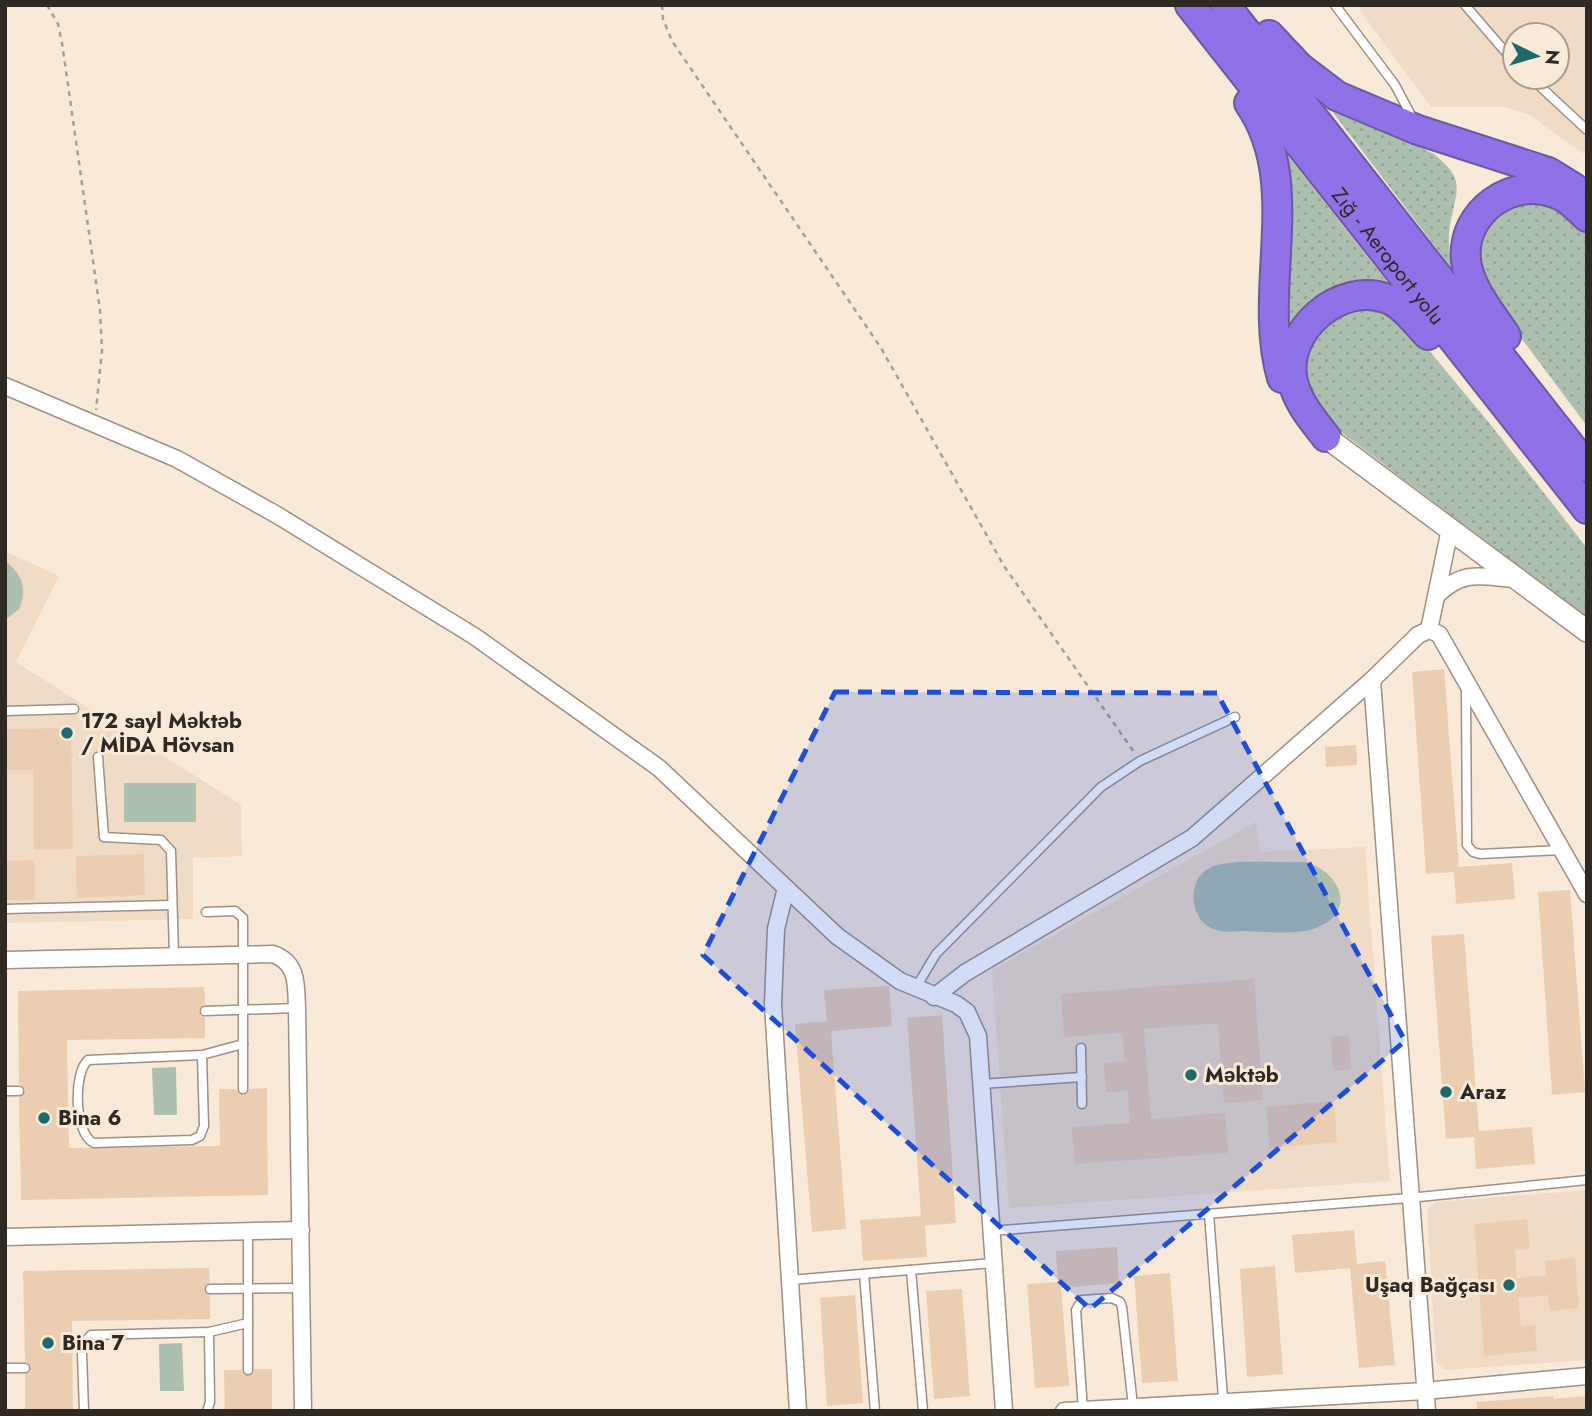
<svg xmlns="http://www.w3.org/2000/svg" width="1592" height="1416" font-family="Jost,sans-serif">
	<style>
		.built { fill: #f0dcc6; fill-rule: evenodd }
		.grass { fill: url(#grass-dots) }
		.green { fill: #adbfae }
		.building { fill: #ebceb2 }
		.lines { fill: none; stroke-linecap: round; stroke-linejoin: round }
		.lane-casing { stroke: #9e9082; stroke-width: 11 }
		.street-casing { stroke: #9e9082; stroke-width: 19 }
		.secondary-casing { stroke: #9e9082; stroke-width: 24 }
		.highway-casing { stroke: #6d58a2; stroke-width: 32 }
		.path { stroke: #a99e92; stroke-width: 2.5; stroke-dasharray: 5 5; stroke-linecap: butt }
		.lane { stroke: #fff; stroke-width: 8 }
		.street { stroke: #fff; stroke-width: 16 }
		.secondary { stroke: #fff; stroke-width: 21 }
		.highway { stroke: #8f72e7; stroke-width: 28 }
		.marked { fill: #1d4ed8; fill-opacity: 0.2; stroke: #1d4ed8; stroke-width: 5; stroke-dasharray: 14 9; stroke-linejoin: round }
		.poi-dot { fill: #1d6a6d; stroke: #f8e9d9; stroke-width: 2.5 }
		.labels { text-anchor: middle; stroke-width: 6; stroke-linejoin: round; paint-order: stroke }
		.street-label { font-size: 21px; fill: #2f2923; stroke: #f8e9d9 }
		.poi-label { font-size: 21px; font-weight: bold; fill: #2f2923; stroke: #f8e9d9; text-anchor: start }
	</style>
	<defs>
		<pattern id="grass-dots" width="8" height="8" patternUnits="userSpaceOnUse" patternTransform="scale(1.75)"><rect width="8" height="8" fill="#adbfae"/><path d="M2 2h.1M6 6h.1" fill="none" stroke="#95a495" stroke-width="1.8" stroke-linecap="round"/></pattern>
	</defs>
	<rect width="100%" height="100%" fill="#f8e9d9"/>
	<!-- built -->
	<g class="built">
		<path d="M1356,5H1587V156L1528,114L1504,107H1431ZM1515,35H1557V77H1515Z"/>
		<polygon points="5,551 59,576 16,662 241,805 242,856 193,858 193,919 5,923"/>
		<polygon points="1256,822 1260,852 1365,847 1390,1181 1009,1208 992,970"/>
		<polygon points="1587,1190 1587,1360 1445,1370 1436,1362 1427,1210 1435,1202"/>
	</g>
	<!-- grass -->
	<g class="grass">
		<path d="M1325,102L1434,154C1464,179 1458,186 1451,220C1447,236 1449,254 1453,270Z"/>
		<polygon points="1277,142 1396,293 1380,286 1288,346"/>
		<polygon points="1534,198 1573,214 1587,231 1587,426 1498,307 1477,270 1479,230 1492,211"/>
		<polygon points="1365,302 1403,319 1490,424 1587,548 1587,618 1337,429 1306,393 1304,348 1312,332"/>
	</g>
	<!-- green -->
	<g class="green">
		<path d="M5,561C22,574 28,589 19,609L5,620Z"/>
		<rect x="124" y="783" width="72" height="39"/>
		<path d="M1305,862C1342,872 1357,913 1316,928C1295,936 1263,931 1241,931C1228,932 1215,933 1205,924C1189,910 1189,879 1209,868C1229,858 1282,863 1305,862Z"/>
		<polygon points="176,1067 177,1115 154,1115 152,1068"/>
		<polygon points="182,1343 184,1391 160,1391 159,1344"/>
	</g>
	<!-- building -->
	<g class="building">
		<polygon points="1444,669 1459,867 1512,863 1515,899 1456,904 1454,872 1426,874 1412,672"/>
		<polygon points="71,728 73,849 34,850 33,770 5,770 5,729"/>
		<polygon points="1356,745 1357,765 1326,767 1325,747"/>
		<polygon points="144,854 145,895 77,898 76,856"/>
		<polygon points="34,860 35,900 5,900 5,861"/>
		<polygon points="1570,890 1585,1092 1552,1095 1538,892"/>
		<polygon points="1464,934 1479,1131 1532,1127 1535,1164 1476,1169 1474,1137 1446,1139 1431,936"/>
		<polygon points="1254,979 1263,1100 1224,1103 1218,1023 1144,1029 1151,1119 1225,1113 1228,1153 1075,1164 1072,1127 1130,1123 1128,1091 1106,1092 1104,1063 1125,1061 1122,1033 1064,1037 1061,994"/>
		<polygon points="889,986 892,1026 831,1031 846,1229 812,1232 795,1024 827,1021 824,990"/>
		<polygon points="204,987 205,1004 199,1011 205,1018 205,1038 67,1040 69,1148 220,1146 219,1089 236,1089 244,1095 250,1089 267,1088 268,1195 21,1200 19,1098 25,1090 19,1084 18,991"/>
		<polygon points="942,1015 956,1223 925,1226 927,1257 863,1261 860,1220 921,1216 907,1018"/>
		<polygon points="1349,1035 1351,1069 1333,1071 1331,1037"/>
		<polygon points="1334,1101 1337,1142 1270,1148 1266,1107"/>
		<polygon points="1527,1219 1530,1249 1515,1250 1517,1278 1546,1275 1545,1261 1575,1258 1579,1308 1550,1311 1548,1295 1518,1298 1521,1326 1535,1325 1537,1351 1484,1356 1474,1224"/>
		<polygon points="1354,1230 1357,1264 1385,1261 1395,1365 1359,1368 1350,1268 1295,1273 1292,1235"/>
		<polygon points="1117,1247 1119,1283 1061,1288 1069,1386 1035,1388 1027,1284 1058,1282 1056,1251"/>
		<polygon points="1275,1266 1283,1374 1247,1377 1240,1269"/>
		<polygon points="209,1268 210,1282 204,1290 210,1296 210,1319 72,1321 73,1411 25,1411 25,1375 31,1367 25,1361 23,1271"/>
		<polygon points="1170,1273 1178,1381 1142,1383 1134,1276"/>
		<polygon points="962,1289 970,1396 934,1399 926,1291"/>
		<polygon points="855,1295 863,1403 827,1406 820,1298"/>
		<polygon points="255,1369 272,1369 272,1411 225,1411 224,1370 241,1370 249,1376"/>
		<polygon points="1553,1396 1553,1399 1587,1396 1587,1411 1477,1411 1477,1402"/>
	</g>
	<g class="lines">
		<!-- lane casing -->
		<g class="lane-casing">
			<g id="lane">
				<polyline points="1335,5 1395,85 1414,121"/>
				<polyline points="1465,5 1515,63"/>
				<polyline points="1530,77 1587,130"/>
				<polyline points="1466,690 1467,845 1473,852 1480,854 1562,850"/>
				<polyline points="5,711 74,709"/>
				<polyline points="98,757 104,837 161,840 171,851 174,956"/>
				<polyline points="5,909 172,905"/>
				<polyline points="915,989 936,954 1101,787 1140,761 1235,717"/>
				<polyline points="205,1011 297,1008"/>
				<polyline points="243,1044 243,1089"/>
				<polyline points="1081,1048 1082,1104"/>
				<path d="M202,1055L88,1060C73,1073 74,1134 94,1143L192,1140L200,1136L204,1126L202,1055L243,1044V918L235,911L206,912"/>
				<polyline points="981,1084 1082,1077"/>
				<polyline points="5,1091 19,1091"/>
				<polyline points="1209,1214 1224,1411"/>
				<polyline points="991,1231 1409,1198 1587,1180"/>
				<polyline points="911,1270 923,1411"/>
				<polyline points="864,1274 875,1411"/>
				<polyline points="790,1280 993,1263"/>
				<polyline points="210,1289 301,1288"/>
				<polyline points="5,1368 25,1368"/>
				<polyline points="248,1370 248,1323"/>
				<polyline points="1083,1410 1076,1310 1082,1300 1112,1298 1120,1302 1122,1307 1133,1406"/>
				<polyline points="84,1411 82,1353 83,1344 91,1335 209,1332 248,1323 248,1231"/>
				<polyline points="207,1411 210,1402 209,1332"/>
			</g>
		</g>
		<!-- street casing -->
		<g class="street-casing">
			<g id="street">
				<polyline points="5,386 177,459 277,515 474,636 659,768 837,936 900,981 956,1004 967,1012 978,1036 1004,1411"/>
				<path d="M1438,594C1465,569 1481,577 1516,579"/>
				<polyline points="1429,630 1450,529"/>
				<polyline points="1372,680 1427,1411"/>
				<polyline points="786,888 776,929 773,1004 798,1411"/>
				<path d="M5,960L273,954C298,963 296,984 297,1008L303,1411"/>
				<polyline points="934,997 965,973 1192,838 1372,680 1418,635 1429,630 1439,634 1587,894"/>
				<polyline points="5,1237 301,1230"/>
				<polyline points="1064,1411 1425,1391 1587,1376"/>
			</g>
		</g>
		<!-- secondary casing -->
		<g class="secondary-casing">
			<polyline id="secondary" points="1326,437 1587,631"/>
		</g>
		<!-- highway casing -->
		<g class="highway-casing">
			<g id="highway">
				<path id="s1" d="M1190,5L1587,509"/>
				<polyline points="1225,5 1587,467"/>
				<polyline points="1269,35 1299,67 1337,96 1418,130 1548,172 1574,188"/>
				<path d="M1249,103C1305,184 1256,288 1282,378"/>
				<path d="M1506,336C1491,313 1469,288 1466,260C1461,212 1513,175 1557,194C1569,198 1578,209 1587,217"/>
				<path d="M1326,437C1313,420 1298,403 1293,382C1281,331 1341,280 1388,299C1404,305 1416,323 1428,335"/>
			</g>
		</g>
		<!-- path -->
		<g class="path">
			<polyline points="47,5 58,24 62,43 100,310 102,350 96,410"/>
			<polyline points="662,5 663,19 672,41 881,348 1004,566 1134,752"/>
			<polyline points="5,686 6,700"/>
		</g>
		<!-- lane -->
		<use href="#lane" class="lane"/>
		<!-- street -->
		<use href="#street" class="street"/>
		<!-- secondary -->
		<use href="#secondary" class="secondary"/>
		<!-- highway -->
		<use href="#highway" class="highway"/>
	</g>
	<!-- marked area -->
	<path class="marked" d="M835,692L1217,693L1405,1041L1090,1309L703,955Z"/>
	<!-- markers -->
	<g class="poi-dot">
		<circle cx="67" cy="733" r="7"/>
		<circle cx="1191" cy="1075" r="7"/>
		<circle cx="1446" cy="1092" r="7"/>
		<circle cx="44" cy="1118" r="7"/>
		<circle cx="1509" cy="1285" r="7"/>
		<circle cx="48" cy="1343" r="7"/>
	</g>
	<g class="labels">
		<!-- street labels -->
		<g class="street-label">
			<text dy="7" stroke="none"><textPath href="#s1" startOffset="320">Zığ - Aeroport yolu</textPath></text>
		</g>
		<!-- poi labels -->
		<g class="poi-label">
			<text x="81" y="728">172 sayl Məktəb<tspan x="81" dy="24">/ MİDA Hövsan</tspan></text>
			<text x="1205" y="1082">Məktəb</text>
			<text x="1460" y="1099">Araz</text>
			<text x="58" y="1125">Bina 6</text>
			<text x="1495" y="1292" text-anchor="end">Uşaq Bağçası</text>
			<text x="62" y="1350">Bina 7</text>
		</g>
	</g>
	<!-- border -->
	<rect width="1592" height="1416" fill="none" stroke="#2f2923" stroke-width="14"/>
	<!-- north arrow -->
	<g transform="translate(1536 56) rotate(95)"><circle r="33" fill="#f8e9d9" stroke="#a89c90" stroke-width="2"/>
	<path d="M0-5L12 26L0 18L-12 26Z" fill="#1d6a6d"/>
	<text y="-10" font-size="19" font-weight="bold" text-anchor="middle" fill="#2f2923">N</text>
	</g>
</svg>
